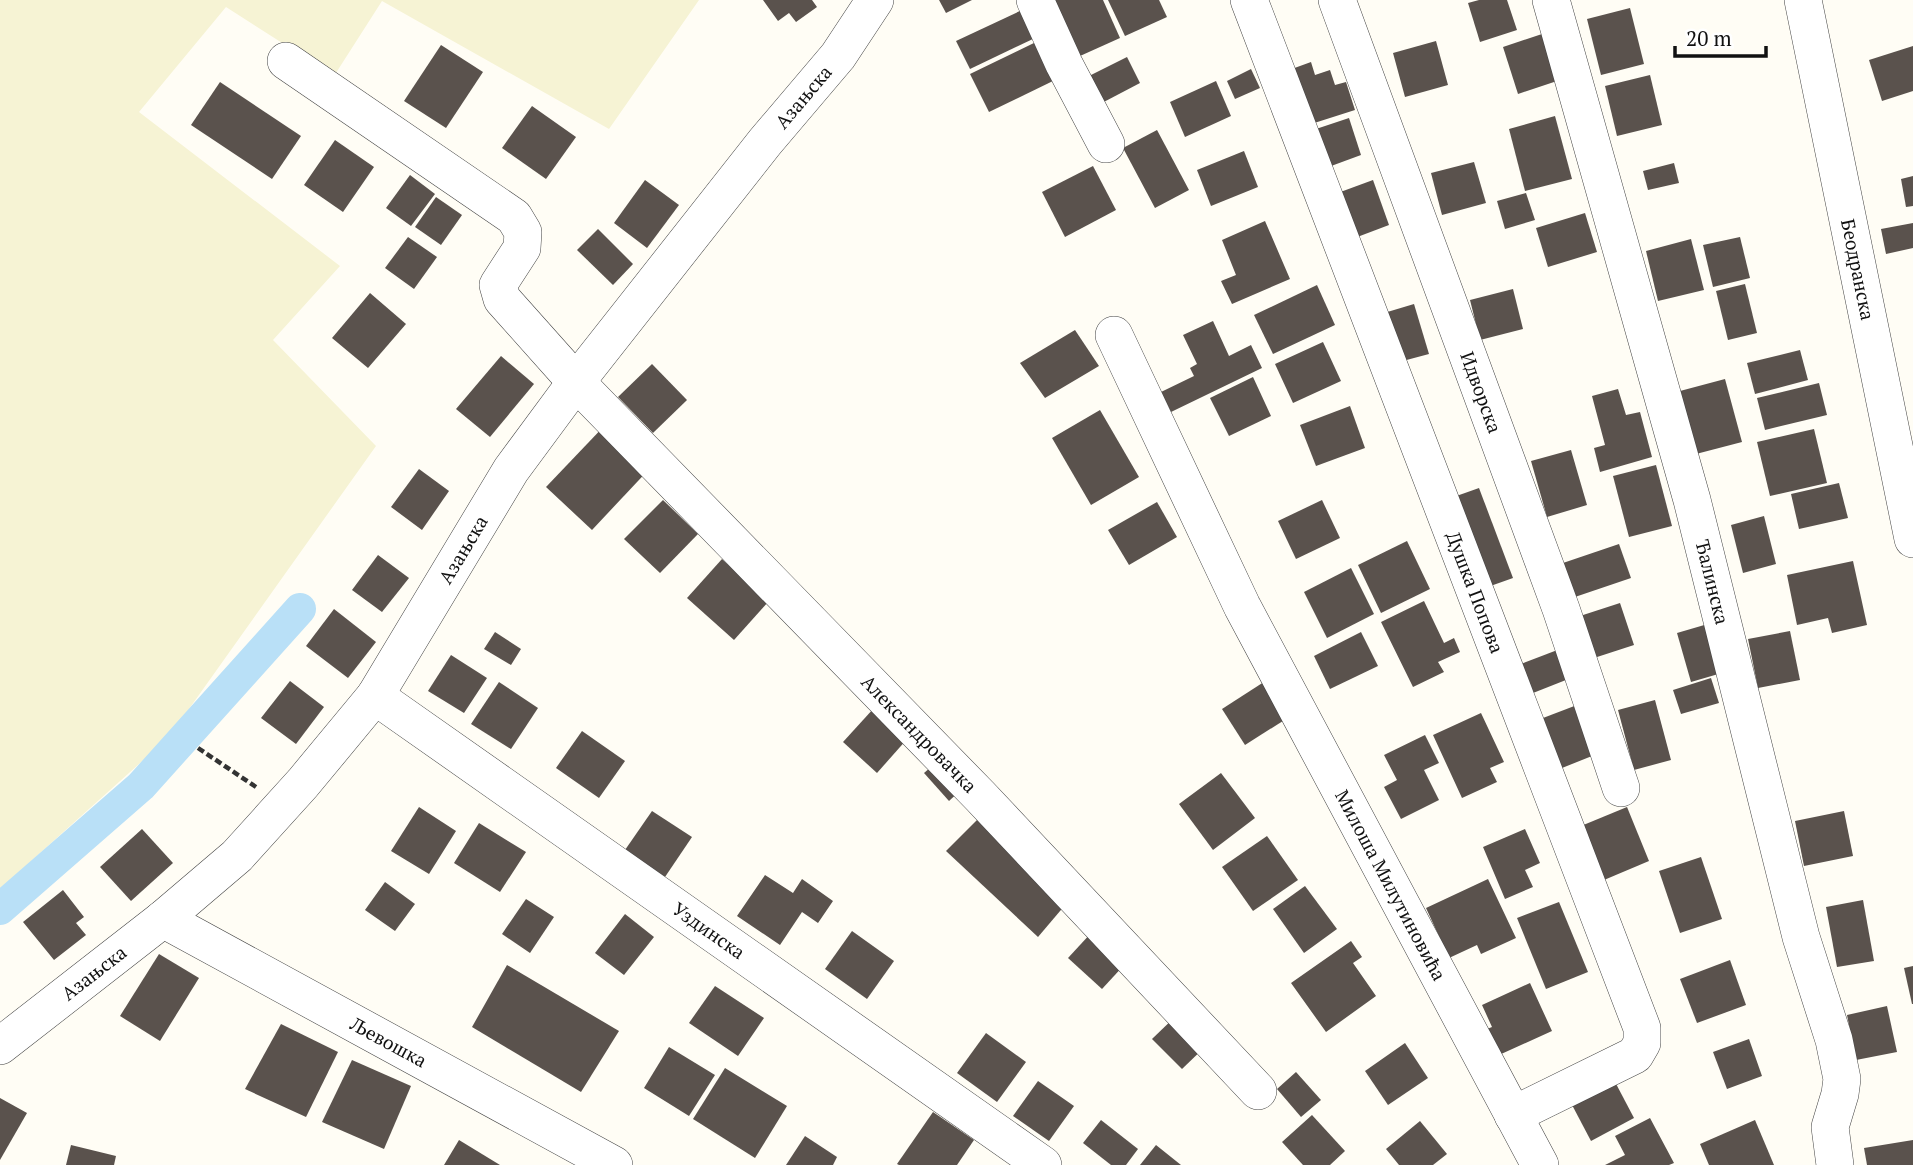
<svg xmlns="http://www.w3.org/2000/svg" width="1913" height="1165" font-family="'PT Serif',serif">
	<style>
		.farmland { fill: #f6f3d4 }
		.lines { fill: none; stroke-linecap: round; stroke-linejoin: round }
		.canal { stroke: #b9e0f7; stroke-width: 32 }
		.building { fill: #5a524d }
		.minor-casing { stroke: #444; stroke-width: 38 }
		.path { stroke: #333; stroke-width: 4.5; stroke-dasharray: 7 3.5; stroke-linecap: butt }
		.minor { stroke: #fff; stroke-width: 37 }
		.labels { text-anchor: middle; stroke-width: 7; stroke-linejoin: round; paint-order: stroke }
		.street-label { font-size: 19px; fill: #111; stroke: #fff }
	</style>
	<rect width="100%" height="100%" fill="#fffdf5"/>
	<!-- farmland -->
	<polygon class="farmland" points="0,0 699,0 609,129 382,1 334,76 226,7 139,112 340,266 273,340 376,446 169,737 0,889"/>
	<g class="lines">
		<!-- canal -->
		<polyline class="canal" points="0,909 141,786 300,609"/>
	</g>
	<!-- building -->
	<g class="building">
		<polygon points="763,0 812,0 817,7 796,22 789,13 778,21"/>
		<polygon points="939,0 972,0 946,13"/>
		<polygon points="1054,0 1103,0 1120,38 1080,56"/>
		<polygon points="1108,0 1159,0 1167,17 1125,36"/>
		<polygon points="1479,0 1507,0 1517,30 1480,42 1468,3"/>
		<polygon points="1630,8 1644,64 1601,75 1587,19"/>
		<polygon points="1022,10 1035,38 970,69 956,41"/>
		<polygon points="1542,34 1557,81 1518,94 1503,47"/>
		<polygon points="1436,41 1448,85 1405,97 1393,53"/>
		<polygon points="1036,42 1055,80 989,112 970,74"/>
		<polygon points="441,45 483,72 446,128 404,101"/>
		<polygon points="1913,46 1913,91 1882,101 1869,60"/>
		<polygon points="1127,57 1140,83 1100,104 1087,77"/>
		<polygon points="1311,62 1315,75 1330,70 1335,85 1346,82 1355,110 1308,125 1289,70"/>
		<polygon points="1251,69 1260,88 1235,99 1227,81"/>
		<polygon points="1650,75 1662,125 1617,136 1605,86"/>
		<polygon points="1216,81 1231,116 1185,137 1170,102"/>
		<polygon points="220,82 301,136 272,179 191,125"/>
		<polygon points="532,106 576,137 546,179 502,148"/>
		<polygon points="1555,116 1572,179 1525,191 1509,129"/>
		<polygon points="1349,118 1361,155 1323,169 1310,131"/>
		<polygon points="1157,130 1189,190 1155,208 1123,148"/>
		<polygon points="335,140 374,167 343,212 304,185"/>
		<polygon points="1244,151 1258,187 1211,206 1197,170"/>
		<polygon points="1474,162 1486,203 1442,215 1431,173"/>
		<polygon points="1674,163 1679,183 1648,190 1643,171"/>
		<polygon points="1093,166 1116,210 1065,237 1042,192"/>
		<polygon points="410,175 435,194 411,226 386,208"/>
		<polygon points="1913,176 1913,206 1906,207 1901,179"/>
		<polygon points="645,180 679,205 647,248 614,223"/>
		<polygon points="1373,180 1389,225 1352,239 1335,194"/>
		<polygon points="1526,193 1535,220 1505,229 1497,201"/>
		<polygon points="436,197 462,215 441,245 415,227"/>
		<polygon points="1585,213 1597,252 1548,267 1536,228"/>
		<polygon points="1265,221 1290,279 1232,304 1221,281 1236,275 1222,240"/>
		<polygon points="1913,223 1913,248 1886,254 1881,229"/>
		<polygon points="598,229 633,264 613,285 577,250"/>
		<polygon points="408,237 437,257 414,289 385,268"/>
		<polygon points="1740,237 1750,278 1713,287 1703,245"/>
		<polygon points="1691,239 1704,290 1658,301 1646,251"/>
		<polygon points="1745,284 1757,333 1728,340 1716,291"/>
		<polygon points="1317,285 1335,325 1273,354 1254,315"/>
		<polygon points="1513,289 1523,329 1480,340 1470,300"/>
		<polygon points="370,293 406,324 368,368 332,338"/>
		<polygon points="1414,304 1429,354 1399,362 1384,313"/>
		<polygon points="1213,321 1229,356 1251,345 1262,368 1171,412 1161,392 1194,376 1190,368 1197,364 1183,335"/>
		<polygon points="1075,330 1099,366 1045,398 1020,363"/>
		<polygon points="1323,342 1341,381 1293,403 1275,364"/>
		<polygon points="1800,350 1808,380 1755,394 1747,363"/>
		<polygon points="501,356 534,384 490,437 456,409"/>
		<polygon points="652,364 687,400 653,433 618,397"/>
		<polygon points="1253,377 1271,416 1229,436 1210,398"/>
		<polygon points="1725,379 1742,442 1696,454 1680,391"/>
		<polygon points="1819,383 1827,415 1765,430 1757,398"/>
		<polygon points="1618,389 1626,415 1640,412 1652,457 1600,472 1594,448 1605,445 1592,396"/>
		<polygon points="1350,406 1365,448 1316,466 1300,425"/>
		<polygon points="1100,410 1139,477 1091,505 1052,438"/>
		<polygon points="608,422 653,465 592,530 546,487"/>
		<polygon points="1814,429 1827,483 1770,496 1757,442"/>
		<polygon points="1571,450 1587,505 1547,517 1531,461"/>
		<polygon points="1656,465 1672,526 1629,537 1613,476"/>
		<polygon points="419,469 449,491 422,530 391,507"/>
		<polygon points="1839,483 1848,518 1799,529 1791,494"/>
		<polygon points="1479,488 1513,578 1482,589 1448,499"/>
		<polygon points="663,500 698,534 660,573 624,539"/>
		<polygon points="1322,500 1340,538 1296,559 1278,521"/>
		<polygon points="1157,502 1177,537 1129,565 1108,530"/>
		<polygon points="1764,516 1776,564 1743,573 1731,525"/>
		<polygon points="1407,541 1430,589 1381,613 1358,565"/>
		<polygon points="1619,544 1631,578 1572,598 1560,564"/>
		<polygon points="378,555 409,578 382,612 352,590"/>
		<polygon points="722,559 769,601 734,640 687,598"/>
		<polygon points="1853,561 1867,625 1832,633 1828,618 1797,625 1787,575"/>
		<polygon points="1351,568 1374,614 1327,638 1304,592"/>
		<polygon points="1424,601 1444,643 1454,638 1460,652 1438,662 1444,672 1413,687 1381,622"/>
		<polygon points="1620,603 1634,645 1594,658 1580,616"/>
		<polygon points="334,609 376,642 348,678 306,646"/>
		<polygon points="1718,621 1732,670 1691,682 1677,633"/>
		<polygon points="1790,631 1800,680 1758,688 1748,639"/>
		<polygon points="495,632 521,649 511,665 484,649"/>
		<polygon points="1361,632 1378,666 1330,689 1314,656"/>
		<polygon points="1560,649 1571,678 1533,693 1521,664"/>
		<polygon points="451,655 487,678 464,713 428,691"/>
		<polygon points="1273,676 1297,712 1245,745 1222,709"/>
		<polygon points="1711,678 1719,703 1681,714 1673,690"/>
		<polygon points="290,681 324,707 296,744 261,718"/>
		<polygon points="499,682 538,708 511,749 471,724"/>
		<polygon points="1655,700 1671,760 1634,770 1618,710"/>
		<polygon points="1577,705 1597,754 1562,768 1543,718"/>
		<polygon points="874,708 908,738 877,773 843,742"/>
		<polygon points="1481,713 1504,762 1490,768 1497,782 1462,798 1433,735"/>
		<polygon points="582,731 625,761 599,798 556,768"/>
		<polygon points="1425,735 1439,763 1424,770 1439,800 1401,819 1384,787 1397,780 1384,755"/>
		<polygon points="938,761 963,788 949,801 924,773"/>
		<polygon points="1221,773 1255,818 1213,850 1179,804"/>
		<polygon points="419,807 456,831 429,874 391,851"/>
		<polygon points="1627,807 1649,861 1604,880 1581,826"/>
		<polygon points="652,811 692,837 665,877 625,850"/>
		<polygon points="1844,811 1853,856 1804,866 1795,821"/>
		<polygon points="980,817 1066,904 1038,937 946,851"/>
		<polygon points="479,823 526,852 500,892 454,863"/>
		<polygon points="142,829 173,863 131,901 100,867"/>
		<polygon points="1525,829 1540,863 1525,870 1533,887 1505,899 1483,847"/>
		<polygon points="1267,836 1298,880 1253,911 1222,867"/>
		<polygon points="1701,857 1722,919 1680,933 1659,871"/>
		<polygon points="765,875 793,893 802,879 833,901 818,923 802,912 780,945 737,916"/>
		<polygon points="1488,879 1516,938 1481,954 1477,945 1449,958 1426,908"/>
		<polygon points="385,882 415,904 395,931 365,910"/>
		<polygon points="1305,886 1337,929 1304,953 1273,909"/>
		<polygon points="63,890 84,917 76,923 86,935 54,960 23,922"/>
		<polygon points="526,899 554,917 530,953 502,934"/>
		<polygon points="1863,900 1874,961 1837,967 1826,907"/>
		<polygon points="1559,902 1588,972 1546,989 1517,918"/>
		<polygon points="625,914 654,937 624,975 595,953"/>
		<polygon points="852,931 894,961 867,999 825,969"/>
		<polygon points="1092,932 1126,963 1102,989 1068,958"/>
		<polygon points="1351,941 1362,957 1353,963 1376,996 1326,1032 1291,983"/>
		<polygon points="159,954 199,978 160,1041 120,1016"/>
		<polygon points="1730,960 1746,1005 1697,1023 1680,979"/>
		<polygon points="507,965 619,1031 581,1092 472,1027"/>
		<polygon points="1913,966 1913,1004 1912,1004 1904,968"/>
		<polygon points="1530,983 1552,1031 1499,1055 1487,1029 1492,1027 1482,1005"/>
		<polygon points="715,986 764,1018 738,1056 689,1023"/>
		<polygon points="1887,1006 1897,1052 1856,1060 1847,1015"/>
		<polygon points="1179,1013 1209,1043 1182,1069 1152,1039"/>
		<polygon points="281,1024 338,1052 306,1117 245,1089"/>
		<polygon points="986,1033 1026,1062 997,1102 957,1073"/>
		<polygon points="1749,1039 1762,1076 1727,1089 1713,1052"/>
		<polygon points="1405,1043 1428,1078 1388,1105 1365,1071"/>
		<polygon points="669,1047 715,1075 689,1116 644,1088"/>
		<polygon points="352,1060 411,1086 384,1149 322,1122"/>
		<polygon points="725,1068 787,1106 755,1158 693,1119"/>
		<polygon points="1296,1072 1321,1100 1301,1117 1277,1089"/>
		<polygon points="1614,1080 1634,1118 1591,1141 1571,1103"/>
		<polygon points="1038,1081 1074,1106 1049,1141 1013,1116"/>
		<polygon points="0,1098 27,1113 0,1160"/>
		<polygon points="933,1112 974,1140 957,1165 899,1165 897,1164"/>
		<polygon points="1312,1115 1345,1151 1330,1165 1303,1165 1282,1142"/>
		<polygon points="1650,1118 1674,1163 1669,1165 1605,1165 1625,1155 1615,1136"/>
		<polygon points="1101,1120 1138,1149 1126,1165 1111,1165 1083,1143"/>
		<polygon points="1755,1120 1774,1165 1709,1165 1700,1144"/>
		<polygon points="1420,1121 1447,1154 1433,1165 1399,1165 1386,1149"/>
		<polygon points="805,1136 837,1157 833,1165 786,1165"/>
		<polygon points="459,1140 500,1165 444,1165"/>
		<polygon points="1913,1140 1913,1165 1867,1165 1864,1148"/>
		<polygon points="71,1145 116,1156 114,1165 66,1165"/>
		<polygon points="1156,1145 1181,1165 1140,1165"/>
	</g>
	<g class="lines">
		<!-- minor casing -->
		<g class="minor-casing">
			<g id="minor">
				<polyline points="1035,0 1064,64 1106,144"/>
				<path id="s1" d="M1249,0L1642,1028V1043L1635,1055L1513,1115"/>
				<path id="s2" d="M1337,0L1561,609L1621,788"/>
				<path id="s3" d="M1551,0L1692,500L1801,937L1834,1040L1842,1079L1840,1094L1830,1127L1835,1165"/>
				<path id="s4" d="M1803,0L1913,539"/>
				<path id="s5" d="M286,61L514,217L523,232L522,248L498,285L502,299L576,382L980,796L1258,1091"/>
				<path id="s6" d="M1114,335L1242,606L1540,1165"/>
				<path id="s7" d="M375,696L1043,1165"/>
				<path id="s8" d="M163,919L614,1165"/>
				<path id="s9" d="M0,1046L163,919L237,856L303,783L375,696L511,470L576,382L765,142L838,56L875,0"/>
			</g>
		</g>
		<!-- path -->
		<polyline class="path" points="198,748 256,787"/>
		<!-- minor -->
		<use href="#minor" class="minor"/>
	</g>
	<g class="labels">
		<!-- street labels -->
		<g class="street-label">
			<text dy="7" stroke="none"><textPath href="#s9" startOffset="1253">Азањска</textPath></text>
			<text dy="7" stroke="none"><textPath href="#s4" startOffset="275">Беодранска</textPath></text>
			<text dy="7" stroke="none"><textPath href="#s2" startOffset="418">Идворска</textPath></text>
			<text dy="7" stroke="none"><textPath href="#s9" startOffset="686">Азањска</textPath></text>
			<text dy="7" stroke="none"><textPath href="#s3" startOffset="604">Ђалинска</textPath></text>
			<text dy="7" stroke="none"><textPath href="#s1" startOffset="634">Душка Попова</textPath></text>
			<text dy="7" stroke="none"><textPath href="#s5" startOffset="971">Александровачка</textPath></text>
			<text dy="7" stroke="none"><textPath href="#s6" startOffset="616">Милоша Милутиновића</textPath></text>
			<text dy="7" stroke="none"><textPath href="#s7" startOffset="408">Уздинска</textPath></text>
			<text dy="7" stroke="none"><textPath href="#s9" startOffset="119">Азањска</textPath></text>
			<text dy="7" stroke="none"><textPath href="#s8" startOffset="257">Љевошка</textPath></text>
		</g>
	</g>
	<!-- scale -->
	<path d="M1675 46v10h91v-10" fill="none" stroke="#111111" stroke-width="3.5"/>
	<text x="1686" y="46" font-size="21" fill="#111111" stroke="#ffffff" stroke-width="5" paint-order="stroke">20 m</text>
</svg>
